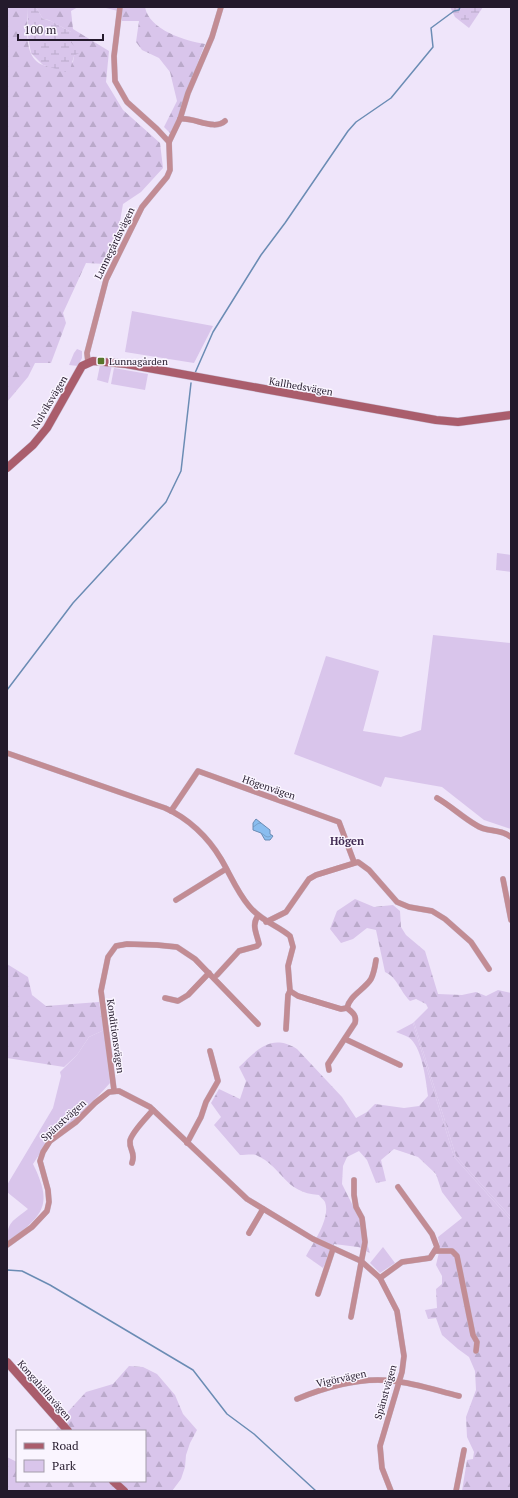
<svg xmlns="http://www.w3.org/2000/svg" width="518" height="1498" font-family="'PT Serif',serif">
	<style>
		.green { fill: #d9c5eb }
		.forest { fill: url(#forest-firs) }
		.wetland { fill: url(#wetland-marsh) }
		.water { fill: url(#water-waves); stroke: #6b8cb4 }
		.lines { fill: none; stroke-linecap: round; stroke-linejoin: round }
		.stream { stroke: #6b8cb4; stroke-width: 1.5 }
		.street-casing { stroke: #cac0d5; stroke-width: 6 }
		.secondary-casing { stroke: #cac0d5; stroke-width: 9 }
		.street { stroke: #c28c94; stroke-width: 5.5 }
		.secondary { stroke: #aa5d6c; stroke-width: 8 }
		.poi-dot { fill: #57752b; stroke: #faf5ff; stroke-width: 1.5 }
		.labels { text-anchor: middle; stroke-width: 3; stroke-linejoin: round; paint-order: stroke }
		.street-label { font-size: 10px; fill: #241a2c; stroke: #faf5ff }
		.poi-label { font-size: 10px; fill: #241a2c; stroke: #faf5ff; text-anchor: start }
		.neighbourhood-label { font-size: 11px; font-weight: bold; fill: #412b54; stroke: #faf5ff }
	</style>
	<defs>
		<pattern id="forest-firs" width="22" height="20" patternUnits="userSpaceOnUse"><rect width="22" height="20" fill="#d9c5eb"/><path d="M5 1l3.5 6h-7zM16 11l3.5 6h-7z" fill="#baa9ca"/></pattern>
		<pattern id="wetland-marsh" width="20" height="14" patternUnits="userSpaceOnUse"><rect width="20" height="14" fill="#d9c5eb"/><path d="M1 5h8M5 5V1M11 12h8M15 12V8" fill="none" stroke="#baa9ca"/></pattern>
		<pattern id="water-waves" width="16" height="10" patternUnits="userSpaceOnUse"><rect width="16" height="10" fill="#8abdef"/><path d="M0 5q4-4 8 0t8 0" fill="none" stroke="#77a2cd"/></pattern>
	</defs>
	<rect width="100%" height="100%" fill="#efe5fa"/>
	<!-- green -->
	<g class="green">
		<polygon points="132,311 213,326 194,363 125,352"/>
		<polygon points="77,349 82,351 82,358 78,366 69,365 74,353"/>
		<polygon points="100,365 112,365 108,383 97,380"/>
		<polygon points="114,368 148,374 145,390 111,384"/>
		<polygon points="497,553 511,555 511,572 496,570"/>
		<polygon points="433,635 511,643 511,829 484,820 442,787 385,777 381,787 294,754 326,656 379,671 363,731 401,737 421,730"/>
		<polygon points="414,1022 456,1156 511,1217 511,1220 454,1157 413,1023"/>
		<path d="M104,1030L110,1083L78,1118L48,1141L33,1164C55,1208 41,1216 7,1243C7,1221 12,1222 28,1209L7,1192V1185L53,1108L61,1076L60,1072L77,1055L89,1037Z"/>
		<polygon points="383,1247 395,1263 380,1273 370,1263"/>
	</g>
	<!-- forest -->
	<g class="forest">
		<path d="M7,7H28C28,24 22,57 43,65C48,67 54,67 59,69L73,62L74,56L78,53L71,43V32L49,20L43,19L36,7H78L71,11L73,29L109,51L106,82L123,110L160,143L163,168L141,192L123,204L118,233L106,264L86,263L63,313L66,323L51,363H35L28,377L7,402Z"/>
		<path d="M102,7H145C149,30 186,41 205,44C193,73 184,106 171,134L164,127L177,101L170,72L159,58L142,50L136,42L139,21H122V12Z"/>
		<path d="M355,899L374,907L393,905L400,911L401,927L406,935L425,951L438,994L462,995L476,992L486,996L498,990L511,993V1217L456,1156L414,1022L428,1008L426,1004L416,999L410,1001C399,990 398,978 385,972L376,930L367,928L353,939L341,943L330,929L337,911Z"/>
		<polygon points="7,964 28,977 32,995 46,1006 99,1002 104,1030 89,1037 77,1055 64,1067 7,1058"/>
		<path d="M413,1023L454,1157L511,1220V1491H462L467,1460L473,1459L474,1452L467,1437L466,1417L476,1390L475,1371L469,1357L458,1349L442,1335L436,1318L428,1319L425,1310L437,1308L436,1289L442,1284V1276L436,1265L440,1248L438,1237L462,1218L442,1192L436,1174L418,1157L394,1149L381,1160L386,1181L376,1183L367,1160L359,1151L347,1157L343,1166L342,1184L359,1218L370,1253L358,1247L334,1244L323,1268L306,1256C313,1243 331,1218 325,1202C324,1200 320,1197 319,1195C284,1193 283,1167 256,1155C252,1154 245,1155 240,1155L214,1125L221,1117L211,1103L219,1089L240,1099L246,1081L239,1067C257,1050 271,1033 297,1049L342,1097L356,1118L367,1112L375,1104L404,1108L419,1106L428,1096C426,1081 422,1045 408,1037C405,1035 400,1034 396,1032Z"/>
		<polygon points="129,1366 143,1367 157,1374 175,1395 183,1414 197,1430 190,1443 186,1455 185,1467 181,1479 172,1491 7,1491 7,1457 17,1462 17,1481 145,1481 145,1431 55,1431 64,1416 86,1392 113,1384"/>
	</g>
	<!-- wetland -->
	<g class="wetland">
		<polygon points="28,7 36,7 43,19 51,21 71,32 71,43 79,50 79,53 74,56 69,73 43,65 31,53 28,37"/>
		<polygon points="450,7 483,7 469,28 455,17"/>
	</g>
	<!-- water -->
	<polygon class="water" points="256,819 270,830 270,834 273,836 270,840 265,840 261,833 253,830 253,823"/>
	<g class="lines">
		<!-- stream -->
		<g class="stream">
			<polyline points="195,373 213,332 261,255 285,223 348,131 356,122 391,98 433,47 431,28 454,11 459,10 460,7"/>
			<polyline points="7,690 73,603 166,502 181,471 191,383"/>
			<polyline points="7,1270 22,1271 50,1285 193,1370 227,1414 254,1434 316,1491"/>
		</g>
		<!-- street casing -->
		<g class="street-casing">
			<g id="street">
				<polyline points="120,7 114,56 115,81 127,102 157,129 169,142"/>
				<path d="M180,119C194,117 214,131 225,121"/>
				<polyline points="88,362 87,353 106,280 142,207 167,177 170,170 169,142 180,119 188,93 212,37 221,7"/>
				<path d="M7,753L165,808C188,818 208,837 221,859C230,874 237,892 249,906C261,921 277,925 290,936L293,947L288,966L290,991L298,996L341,1009L347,1008C352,1012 357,1015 355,1023L328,1064L329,1070"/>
				<path d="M437,798C451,806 462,817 476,825C487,833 500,828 511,837"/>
				<polyline points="171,811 198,771 339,822 354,862"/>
				<polyline points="503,879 511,920"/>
				<polyline points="176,900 226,869"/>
				<polyline points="266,922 286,912 309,879 316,875 358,862 369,870 397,902 409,907 432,911 445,919 471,942 489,969"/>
				<path d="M217,975L239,951L257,946L259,944C257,934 251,925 258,916"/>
				<polyline points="165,998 178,1001 188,995 209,973"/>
				<path d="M347,1008C349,996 365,989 371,979C374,973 375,967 376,960"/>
				<polyline points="286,1029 288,995 290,991"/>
				<polyline points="345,1039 400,1065"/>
				<polyline points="114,1090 101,991 108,957 116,946 127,944 157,945 177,947 195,959 258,1024"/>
				<polyline points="187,1143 201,1117 206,1102 218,1081 210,1051"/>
				<path d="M132,1163C136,1152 129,1150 130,1141C131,1133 147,1117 153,1110"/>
				<polyline points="249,1233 263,1209"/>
				<polyline points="7,1245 32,1227 47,1211 49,1202 48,1190 40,1161 43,1152 50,1141 76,1122 95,1103 109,1092 119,1091 150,1107 247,1199 313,1239 361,1261 380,1278 397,1311 404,1356 402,1372 380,1446 382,1468 391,1491"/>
				<polyline points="435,1251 452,1251 457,1256 473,1335 477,1342 476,1351"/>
				<polyline points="380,1278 402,1262 430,1258 437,1247 432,1234 398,1187"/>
				<polyline points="318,1294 333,1249"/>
				<polyline points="351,1317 365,1242 362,1218 356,1207 354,1195 354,1180"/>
				<path d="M297,1399C326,1387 362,1377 393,1381C415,1383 438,1391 459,1396"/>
				<polyline points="456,1491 464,1450"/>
			</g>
		</g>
		<!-- secondary casing -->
		<g class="secondary-casing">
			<g id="secondary">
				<polyline points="7,468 33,445 47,428 82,366 93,361 126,364 436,420 458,422 511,415"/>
				<polyline points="7,1362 68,1431"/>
				<polyline points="113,1481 124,1491"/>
			</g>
		</g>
		<!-- street -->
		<use href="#street" class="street"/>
		<!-- secondary -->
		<use href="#secondary" class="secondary"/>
	</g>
	<!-- markers -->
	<rect class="poi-dot" x="97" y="357" width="8" height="8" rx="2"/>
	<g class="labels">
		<!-- street labels -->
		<g class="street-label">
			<text transform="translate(114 243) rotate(-64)" y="4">Lunnegårdsvägen</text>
			<text transform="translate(301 386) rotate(10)" y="4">Kallhedsvägen</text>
			<text transform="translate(49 402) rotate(-59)" y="4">Nolviksvägen</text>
			<text transform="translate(269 787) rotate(19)" y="4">Högenvägen</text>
			<text transform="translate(116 1036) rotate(82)" y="4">Konditionsvägen</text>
			<text transform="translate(63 1120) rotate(-42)" y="4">Spänstvägen</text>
			<text transform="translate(341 1378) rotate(-12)" y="4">Vigörvägen</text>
			<text transform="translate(45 1390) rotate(49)" y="4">Kongahällavägen</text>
			<text transform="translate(385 1392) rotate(-74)" y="4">Spänstvägen</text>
		</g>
		<!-- poi labels -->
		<g class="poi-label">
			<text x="109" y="365">Lunnagården</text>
		</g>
		<!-- neighbourhood labels -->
		<g class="neighbourhood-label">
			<text x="347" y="845">Högen</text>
		</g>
	</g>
	<!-- border -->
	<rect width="518" height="1498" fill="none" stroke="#241a2c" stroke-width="16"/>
	<!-- legend -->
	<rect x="16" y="1430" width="130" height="52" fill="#faf5ff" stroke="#a49dab"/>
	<rect x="24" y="1443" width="20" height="6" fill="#aa5d6c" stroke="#a49dab"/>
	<text x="52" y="1450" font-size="12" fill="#241a2c">Road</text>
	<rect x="24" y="1460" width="20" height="12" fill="#d9c5eb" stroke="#a49dab"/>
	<text x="52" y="1470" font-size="12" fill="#241a2c">Park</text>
	<!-- scale -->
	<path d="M18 34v6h85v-6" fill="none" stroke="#241a2c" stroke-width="2"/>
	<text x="24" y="34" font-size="12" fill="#241a2c" stroke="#faf5ff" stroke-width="3" paint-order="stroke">100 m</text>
</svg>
